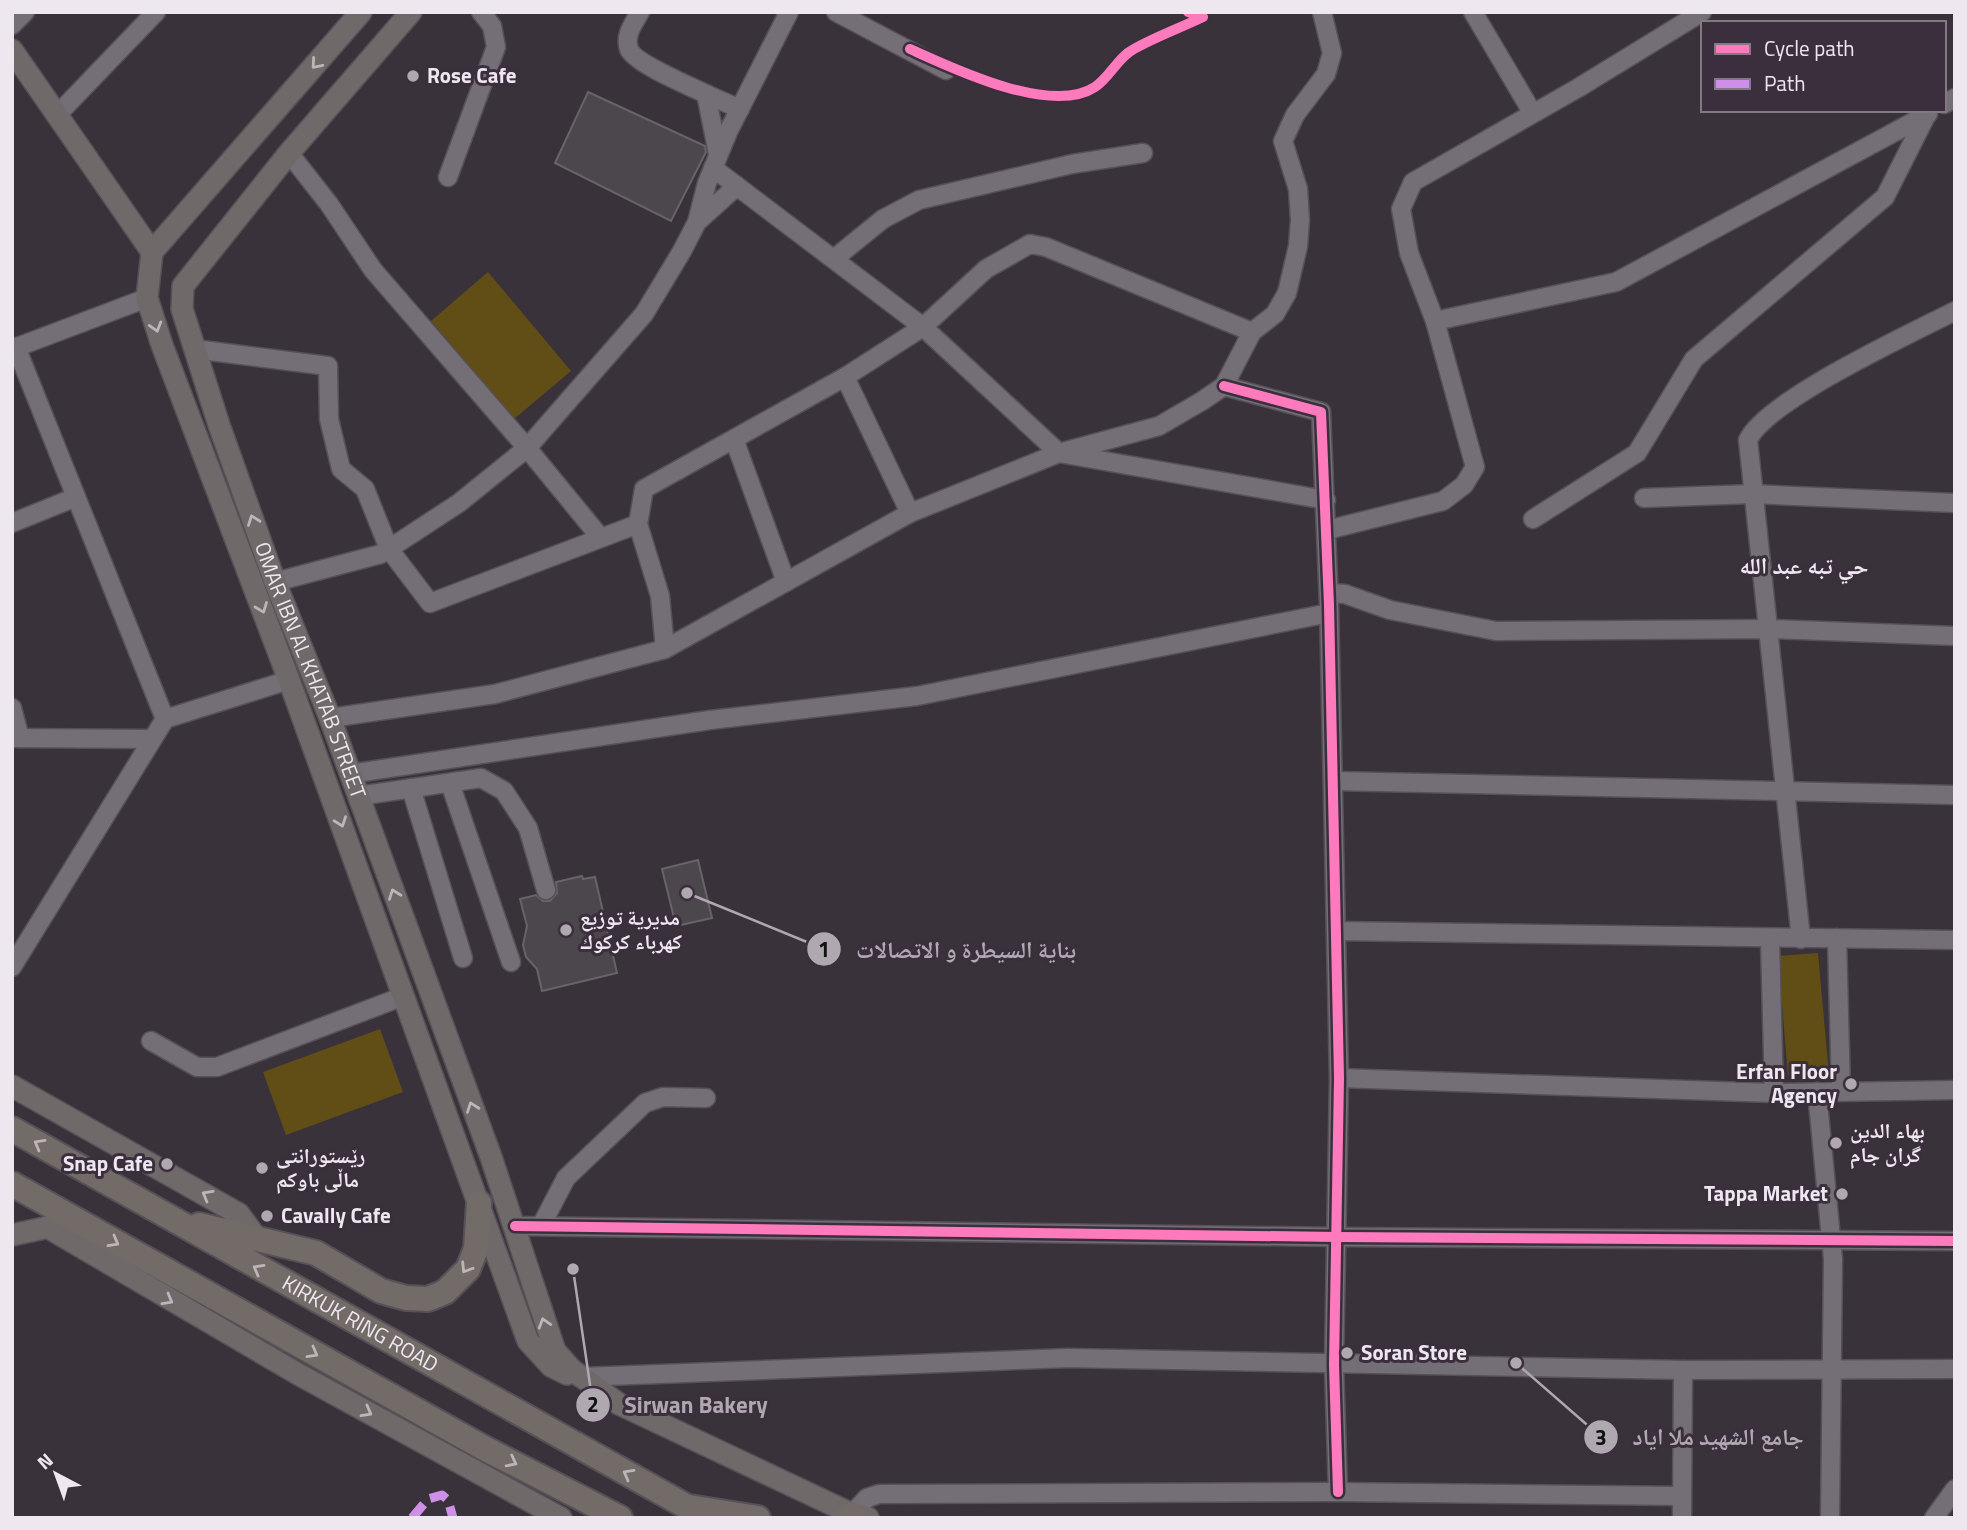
<svg xmlns="http://www.w3.org/2000/svg" width="1967" height="1530" font-family="'Titillium Web','Noto Naskh Arabic',sans-serif">
	<style>
		.green { fill: #614e16 }
		.building { fill: #4c464d; stroke: #686369; stroke-width: 2 }
		.lines { fill: none; stroke-linecap: round; stroke-linejoin: round }
		.minor-casing { stroke: #565057; stroke-width: 21 }
		.major-casing { stroke: #565057; stroke-width: 24 }
		.highway-casing { stroke: #565057; stroke-width: 28 }
		.minor { stroke: #746f76; stroke-width: 18 }
		.major { stroke: #70696a; stroke-width: 21 }
		.highway { stroke: #726b68; stroke-width: 24 }
		.quiet { stroke: #ce8fe9; stroke-width: 9; stroke-dasharray: 18 9; stroke-linecap: butt }
		.cycleway-casing { stroke: #3b2f3d; stroke-width: 15 }
		.cycleway { stroke: #fd7abc; stroke-width: 10 }
		.oneway { stroke: #bcb5ba }
		.poi-dot { fill: #afa8b0; stroke: #3b2f3d; stroke-width: 2.5 }
		.labels { text-anchor: middle; stroke-width: 6; stroke-linejoin: round; paint-order: stroke }
		.poi-label { font-size: 21px; font-weight: bold; fill: #eee7f0; stroke: #3b2f3d; text-anchor: start }
		.street-label { font-size: 21px; fill: #eee7f0; stroke: #3b2f3d }
		.neighbourhood-label { font-size: 23px; font-weight: bold; fill: #eee7f0; stroke: #3b2f3d }
		.leader { fill: none; stroke: #afa8b0; stroke-width: 2.5 }
		.callout-dot { fill: #afa8b0; stroke: #3b2f3d; stroke-width: 2.5 }
		.mark-label { font-size: 21px; text-anchor: middle; font-weight: bold; fill: #111 }
		.callout-label { font-size: 23px; text-anchor: middle; font-weight: bold; fill: #afa8b0; stroke: #3b2f3d; stroke-width: 6; stroke-linejoin: round; paint-order: stroke }
	</style>
	<rect width="100%" height="100%" fill="#39323a"/>
	<!-- green -->
	<g class="green">
		<polygon points="488,272 571,371 514,419 431,321"/>
		<polygon points="1818,953 1829,1075 1788,1076 1778,956"/>
		<polygon points="380,1029 403,1092 286,1135 263,1072"/>
	</g>
	<!-- building -->
	<g class="building">
		<polygon points="588,92 705,146 706,152 671,221 555,163"/>
		<polygon points="698,860 712,918 676,926 662,869"/>
		<polygon points="582,876 583,879 595,877 617,973 542,991 537,969 526,957 523,945 527,926 520,899 536,895 543,901 550,901 557,893 556,882"/>
	</g>
	<g class="lines">
		<!-- minor casing -->
		<g class="minor-casing">
			<g id="minor">
				<path d="M640,12C634,23 624,35 629,49C634,63 690,86 706,94L718,154"/>
				<polyline points="836,12 946,70"/>
				<polyline points="1473,12 1532,112"/>
				<polyline points="12,25 25,12"/>
				<polyline points="706,94 740,109"/>
				<polyline points="1944,104 1955,98"/>
				<polyline points="57,115 156,12"/>
				<polyline points="289,153 329,204 373,270 527,448 600,537"/>
				<polyline points="713,168 923,327 1059,453 1159,426 1202,401 1224,386 1252,332 1275,314 1287,293 1298,246 1300,220 1298,189 1283,141 1295,115 1326,74 1332,53 1322,12"/>
				<polyline points="448,177 496,47 492,26 481,12"/>
				<polyline points="697,222 737,186"/>
				<polyline points="835,258 883,219 919,200 1072,164 1143,153"/>
				<polyline points="1435,321 1616,282 1928,114"/>
				<polyline points="16,347 165,719"/>
				<polyline points="12,349 147,298"/>
				<polyline points="194,349 328,366 329,419 341,469 365,489 389,549 430,603 638,524"/>
				<polyline points="845,377 910,513"/>
				<polyline points="1224,386 1321,412 1329,605 1339,1078 1334,1365 1338,1492"/>
				<polyline points="734,439 786,582"/>
				<polyline points="1644,498 1752,494 1955,503"/>
				<polyline points="1533,519 1637,453 1694,359 1885,197 1927,114"/>
				<polyline points="12,523 76,497"/>
				<polyline points="1327,530 1443,501 1464,485 1475,467 1435,321 1409,253 1401,209 1413,182 1578,88 1702,12"/>
				<polyline points="275,582 381,554 459,503 527,448 644,314 682,251 697,222 707,183 728,132 789,12"/>
				<polyline points="1329,593 1345,594 1390,610 1496,631 1769,629 1955,636"/>
				<polyline points="665,649 660,596 638,524 644,489 845,377 923,327 986,269 1030,244 1046,247 1252,332"/>
				<polyline points="12,708 20,738"/>
				<polyline points="330,718 495,694 665,649 910,513 1059,453 1326,500"/>
				<polyline points="12,738 152,739"/>
				<polyline points="349,774 710,720 917,696 1329,613"/>
				<polyline points="1333,781 1955,795"/>
				<polyline points="450,783 511,962"/>
				<polyline points="411,788 463,958"/>
				<polyline points="358,796 481,778 504,791 528,828 546,890"/>
				<polyline points="1336,931 1955,940"/>
				<polyline points="1837,938 1841,1091"/>
				<path d="M1801,939L1748,440C1767,400 1910,334 1955,311"/>
				<polyline points="1770,940 1774,1093"/>
				<polyline points="12,967 165,719 289,680"/>
				<polyline points="151,1041 197,1067 217,1067 404,996"/>
				<polyline points="1339,1078 1774,1093 1955,1090"/>
				<polyline points="1817,1092 1833,1259 1830,1518"/>
				<polyline points="515,1226 1337,1237 1955,1241"/>
				<polyline points="541,1226 566,1178 645,1103 663,1097 706,1098"/>
				<polyline points="582,1377 1068,1358 1683,1370 1955,1369"/>
				<polyline points="852,1514 867,1498 879,1494 1338,1492 1681,1496"/>
				<polyline points="1682,1518 1683,1370"/>
				<polyline points="1934,1518 1955,1489"/>
			</g>
		</g>
		<!-- major casing -->
		<g class="major-casing">
			<g id="major">
				<polyline points="361,12 152,252 147,298 162,345 289,680 528,1341 551,1366 567,1374"/>
				<path id="s1" d="M411,12L289,153L183,286L182,309L219,425L275,582L330,718L491,1157L555,1351L572,1370L619,1404L852,1514L868,1518"/>
				<polyline points="12,50 152,252"/>
				<polyline points="12,1086 239,1214 258,1240"/>
				<polyline points="47,1227 298,1374 561,1518"/>
				<polyline points="12,1235 58,1225"/>
			</g>
		</g>
		<!-- highway casing -->
		<g class="highway-casing">
			<g id="highway">
				<path id="s2" d="M12,1129L707,1518"/>
				<polyline points="12,1184 482,1447 620,1518"/>
				<polyline points="199,1225 316,1253 381,1291 406,1298 428,1299 445,1292 468,1269 476,1249 479,1203"/>
				<polyline points="689,1507 758,1518"/>
				<polyline points="847,1518 852,1514"/>
			</g>
		</g>
		<!-- minor -->
		<use href="#minor" class="minor"/>
		<!-- major -->
		<use href="#major" class="major"/>
		<!-- highway -->
		<use href="#highway" class="highway"/>
		<!-- quiet -->
		<polyline class="quiet" points="412,1518 428,1499 442,1495 448,1500 453,1518"/>
		<!-- cycleway casing -->
		<g class="cycleway-casing">
			<g id="cycleway">
				<path d="M910,49C952,68 1051,116 1095,87C1110,77 1118,57 1134,49C1155,37 1180,28 1203,17L1188,12"/>
				<polyline points="1224,386 1321,412 1329,605 1339,1078 1334,1365 1338,1492"/>
				<polyline points="515,1226 1337,1237 1955,1241"/>
			</g>
		</g>
		<!-- cycleway -->
		<use href="#cycleway" class="cycleway"/>
	</g>
	<!-- one-way arrows -->
	<defs><path id="oneway-chevron" d="M-2-3.5L2.5 0L-2 3.5" fill="none" stroke-width="1.6" stroke-linecap="round" stroke-linejoin="round" transform="scale(1.75)"/></defs>
	<g class="oneway">
		<use href="#oneway-chevron" transform="translate(316 64) rotate(131)"/>
		<use href="#oneway-chevron" transform="translate(156 327) rotate(73)"/>
		<use href="#oneway-chevron" transform="translate(253 520) rotate(-110)"/>
		<use href="#oneway-chevron" transform="translate(262 608) rotate(69)"/>
		<use href="#oneway-chevron" transform="translate(341 822) rotate(70)"/>
		<use href="#oneway-chevron" transform="translate(394 894) rotate(-110)"/>
		<use href="#oneway-chevron" transform="translate(472 1107) rotate(-110)"/>
		<use href="#oneway-chevron" transform="translate(39 1144) rotate(-150)"/>
		<use href="#oneway-chevron" transform="translate(207 1195) rotate(-150)"/>
		<use href="#oneway-chevron" transform="translate(114 1242) rotate(29)"/>
		<use href="#oneway-chevron" transform="translate(466 1268) rotate(122)"/>
		<use href="#oneway-chevron" transform="translate(258 1269) rotate(-151)"/>
		<use href="#oneway-chevron" transform="translate(168 1300) rotate(30)"/>
		<use href="#oneway-chevron" transform="translate(544 1323) rotate(-107)"/>
		<use href="#oneway-chevron" transform="translate(313 1353) rotate(29)"/>
		<use href="#oneway-chevron" transform="translate(367 1412) rotate(29)"/>
		<use href="#oneway-chevron" transform="translate(512 1462) rotate(27)"/>
		<use href="#oneway-chevron" transform="translate(628 1474) rotate(-151)"/>
	</g>
	<!-- markers -->
	<g class="poi-dot">
		<circle cx="413" cy="76" r="7"/>
		<circle cx="566" cy="930" r="7"/>
		<circle cx="1851" cy="1084" r="7"/>
		<circle cx="1836" cy="1143" r="7"/>
		<circle cx="167" cy="1164" r="7"/>
		<circle cx="262" cy="1168" r="7"/>
		<circle cx="1842" cy="1194" r="7"/>
		<circle cx="267" cy="1216" r="7"/>
		<circle cx="1347" cy="1353" r="7"/>
	</g>
	<g class="labels">
		<!-- poi labels -->
		<g class="poi-label">
			<text x="427" y="83">Rose Cafe</text>
			<text x="580" y="925">مديرية توزيع<tspan x="580" dy="24">كهرباء كركوك</tspan></text>
			<text x="1837" y="1079" text-anchor="end">Erfan Floor<tspan x="1837" dy="24">Agency</tspan></text>
			<text x="1850" y="1138">بهاء الدين<tspan x="1850" dy="24">گران جام</tspan></text>
			<text x="276" y="1163">رێستورانتی<tspan x="276" dy="24">ماڵی باوکم</tspan></text>
			<text x="153" y="1171" text-anchor="end">Snap Cafe</text>
			<text x="1828" y="1201" text-anchor="end">Tappa Market</text>
			<text x="281" y="1223">Cavally Cafe</text>
			<text x="1361" y="1360">Soran Store</text>
		</g>
		<!-- street labels -->
		<g class="street-label">
			<text dy="7" stroke="none"><textPath href="#s1" startOffset="763">OMAR IBN AL KHATAB STREET</textPath></text>
			<text dy="7" stroke="none"><textPath href="#s2" startOffset="399">KIRKUK RING ROAD</textPath></text>
		</g>
		<!-- neighbourhood labels -->
		<g class="neighbourhood-label">
			<text x="1804" y="574">حي تبه عبد الله</text>
		</g>
	</g>
	<!-- callouts -->
	<path class="leader" d="M687 893L824 949M573 1269L593 1405M1516 1363L1601 1437"/>
	<g class="callout-dot">
		<circle cx="687" cy="893" r="7"/>
		<circle cx="573" cy="1269" r="7"/>
		<circle cx="1516" cy="1363" r="7"/>
		<circle cx="824" cy="949" r="18"/>
		<circle cx="593" cy="1405" r="18"/>
		<circle cx="1601" cy="1437" r="18"/>
	</g>
	<g class="mark-label">
		<text x="824" y="957">1</text>
		<text x="593" y="1412">2</text>
		<text x="1601" y="1445">3</text>
	</g>
	<g class="callout-label">
		<text x="966" y="958">بناية السيطرة و الاتصالات</text>
		<text x="696" y="1413">Sirwan Bakery</text>
		<text x="1718" y="1445">جامع الشهيد ملا اياد</text>
	</g>
	<!-- border -->
	<rect width="1967" height="1530" fill="none" stroke="#eee7f0" stroke-width="28"/>
	<!-- legend -->
	<rect x="1701" y="21" width="245" height="91" fill="#3b2f3d" stroke="#837985" stroke-width="2"/>
	<rect x="1715" y="44" width="35" height="10" fill="#fd7abc" stroke="#837985" stroke-width="2"/>
	<text x="1764" y="56" font-size="21" fill="#eee7f0">Cycle path</text>
	<rect x="1715" y="79" width="35" height="10" fill="#ce8fe9" stroke="#837985" stroke-width="2"/>
	<text x="1764" y="91" font-size="21" fill="#eee7f0">Path</text>
	<!-- north arrow -->
	<g transform="translate(56 1474) rotate(319)" stroke="#3b2f3d" stroke-width="5" paint-order="stroke">
	<path d="M0-5L12 26L0 18L-12 26Z" fill="#eee7f0"/>
	<text y="-10" font-size="19" font-weight="bold" text-anchor="middle" fill="#eee7f0">N</text>
	</g>
</svg>
